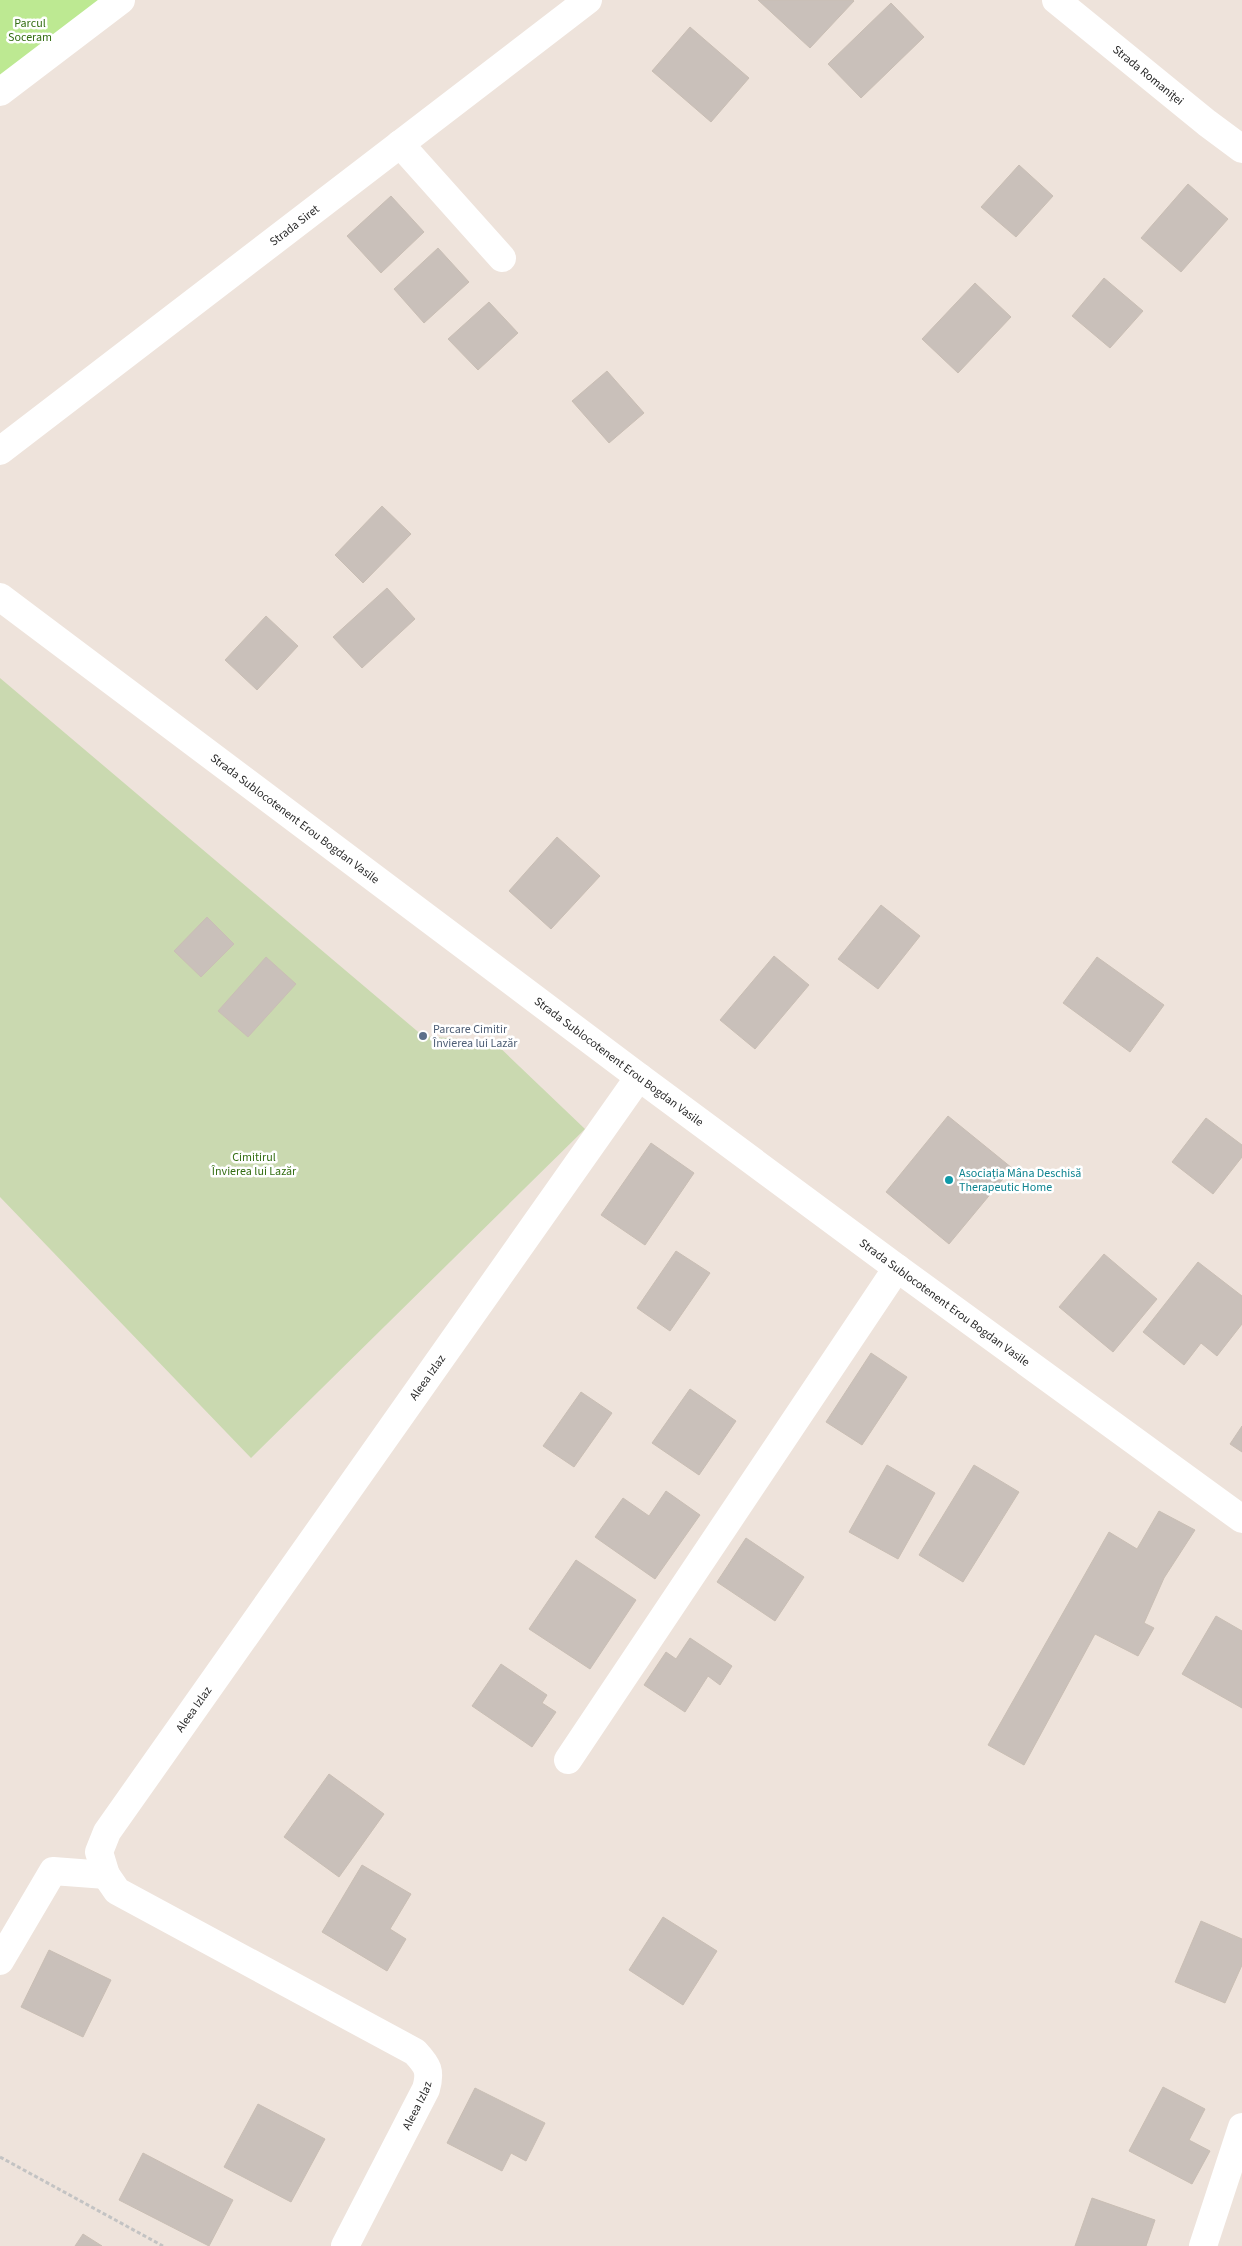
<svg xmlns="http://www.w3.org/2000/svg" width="1242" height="2246" font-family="'Source Sans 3',sans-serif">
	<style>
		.green { fill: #bde992 }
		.cemetery { fill: #cad9b0 }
		.building { fill: #c9c0ba; stroke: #c9beb4 }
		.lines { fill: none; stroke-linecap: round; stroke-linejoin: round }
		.path { stroke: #c3c3c3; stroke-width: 3; stroke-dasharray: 4 2.5; stroke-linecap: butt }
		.street { stroke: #fff; stroke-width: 28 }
		.service-dot { fill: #5c6f8a; stroke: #fff; stroke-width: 2 }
		.culture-dot { fill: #0f9aa8; stroke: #fff; stroke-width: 2 }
		.labels { text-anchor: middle; stroke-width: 5; stroke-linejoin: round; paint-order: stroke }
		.park-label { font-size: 12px; fill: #346e13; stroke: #fff }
		.street-label { font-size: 12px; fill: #2a2a2a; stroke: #fff }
		.service-label { font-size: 12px; fill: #4e5e75; stroke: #fff; text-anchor: start }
		.culture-label { font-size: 12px; fill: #0d838f; stroke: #fff; text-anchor: start }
	</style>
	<rect width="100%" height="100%" fill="#eee3db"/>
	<!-- green -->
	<polygon class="green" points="0,0 118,0 0,91"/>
	<!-- cemetery -->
	<polygon class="cemetery" points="0,678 423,1036 494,1042 585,1129 251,1458 0,1197"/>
	<!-- building -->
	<g class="building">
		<polygon points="758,0 853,0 854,1 810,48"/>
		<polygon points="891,3 924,37 861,98 828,64"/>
		<polygon points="690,27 749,78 711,122 652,71"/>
		<polygon points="1019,165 1053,196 1016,237 981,207"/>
		<polygon points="1188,184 1228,219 1181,272 1141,238"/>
		<polygon points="391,196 424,232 381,273 347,236"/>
		<polygon points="438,248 469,282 424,323 394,289"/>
		<polygon points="1104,278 1143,311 1110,348 1072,316"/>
		<polygon points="975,283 1011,317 958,373 922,339"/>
		<polygon points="489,302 518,333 478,370 448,339"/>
		<polygon points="607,371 644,413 609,443 572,401"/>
		<polygon points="382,506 411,534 363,583 335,555"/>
		<polygon points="387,588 415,619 362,668 333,637"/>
		<polygon points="266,616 298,646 257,690 225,660"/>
		<polygon points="557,837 600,876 551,929 509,891"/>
		<polygon points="881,905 920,936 878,989 838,959"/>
		<polygon points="207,917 234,944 201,977 174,951"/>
		<polygon points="774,956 809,985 755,1049 720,1020"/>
		<polygon points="266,957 296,984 248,1037 218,1011"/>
		<polygon points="1097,957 1164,1005 1130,1052 1063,1003"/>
		<polygon points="948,1116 1012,1168 949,1244 886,1192"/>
		<polygon points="1206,1118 1242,1145 1242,1157 1213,1194 1172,1162"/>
		<polygon points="651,1143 694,1173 645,1245 601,1215"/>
		<polygon points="676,1251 710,1273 670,1331 637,1308"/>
		<polygon points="1104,1254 1157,1299 1113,1352 1059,1307"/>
		<polygon points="1198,1262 1242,1296 1242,1324 1217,1356 1201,1343 1184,1365 1143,1332"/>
		<polygon points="871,1353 907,1377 862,1445 826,1422"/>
		<polygon points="690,1389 736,1421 699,1475 652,1443"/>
		<polygon points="581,1392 612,1413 574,1467 543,1446"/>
		<polygon points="1242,1426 1242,1452 1230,1444"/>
		<polygon points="887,1465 935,1493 898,1559 849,1532"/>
		<polygon points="974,1465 1019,1492 963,1582 919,1555"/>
		<polygon points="666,1491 700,1515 655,1579 595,1537 623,1498 649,1516"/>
		<polygon points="1159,1511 1195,1530 1164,1578 1144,1623 1154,1628 1138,1656 1095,1634 1024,1765 988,1745 1109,1532 1137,1549"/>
		<polygon points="746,1538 804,1577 775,1621 717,1582"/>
		<polygon points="576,1560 636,1600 590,1669 529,1629"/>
		<polygon points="1216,1616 1242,1631 1242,1708 1182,1674"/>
		<polygon points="690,1638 732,1666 720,1685 708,1676 685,1712 644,1685 666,1652 676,1659"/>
		<polygon points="501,1664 547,1695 542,1703 556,1712 532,1747 472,1706"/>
		<polygon points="329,1774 384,1814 339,1877 284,1837"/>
		<polygon points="362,1865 411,1894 390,1929 406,1939 387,1971 322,1932"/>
		<polygon points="663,1917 717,1951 683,2005 629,1970"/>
		<polygon points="1201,1921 1242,1939 1242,1965 1225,2003 1175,1982"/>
		<polygon points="49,1950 111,1980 83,2037 21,2007"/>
		<polygon points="1163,2087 1205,2109 1189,2140 1210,2151 1192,2184 1129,2151"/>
		<polygon points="475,2088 545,2123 526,2161 511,2153 502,2171 447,2143"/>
		<polygon points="258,2104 325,2139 291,2202 224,2167"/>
		<polygon points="143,2153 233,2200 209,2246 119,2200"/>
		<polygon points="1092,2198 1155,2220 1146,2246 1075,2246"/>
		<polygon points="83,2234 102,2246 75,2246"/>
	</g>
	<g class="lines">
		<!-- path -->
		<polyline class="path" points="0,2157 163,2246"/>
		<!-- street -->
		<g class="street">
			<path id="s1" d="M1056,0L1207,123L1242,149"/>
			<polyline points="0,92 121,0"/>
			<polyline points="400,144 502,258"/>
			<path id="s2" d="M0,451L588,0"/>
			<path id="s3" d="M0,597L639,1077L897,1268L1242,1519"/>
			<polyline points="568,1760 897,1268"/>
			<polyline points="0,1961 53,1871 106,1875"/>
			<path id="s4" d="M345,2246L426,2089C431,2071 428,2066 415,2052L117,1891L106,1875L99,1852L107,1832L639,1077"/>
			<polyline points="1203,2246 1242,2127"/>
		</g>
	</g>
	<!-- markers -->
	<circle class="service-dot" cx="423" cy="1036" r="5"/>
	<circle class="culture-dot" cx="949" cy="1180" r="5"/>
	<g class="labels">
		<!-- park labels -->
		<g class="park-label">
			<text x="30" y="27">Parcul<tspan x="30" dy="14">Soceram</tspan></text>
			<text x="254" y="1161">Cimitirul<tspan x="254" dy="14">Învierea lui Lazăr</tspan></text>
		</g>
		<!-- street labels -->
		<g class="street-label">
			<text dy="4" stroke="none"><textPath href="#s1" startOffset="119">Strada Romaniței</textPath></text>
			<text dy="4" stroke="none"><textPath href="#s2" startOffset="371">Strada Siret</textPath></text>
			<text dy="4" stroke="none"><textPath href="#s3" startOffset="369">Strada Sublocotenent Erou Bogdan Vasile</textPath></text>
			<text dy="4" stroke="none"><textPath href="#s3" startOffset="774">Strada Sublocotenent Erou Bogdan Vasile</textPath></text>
			<text dy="4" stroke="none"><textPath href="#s3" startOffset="1179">Strada Sublocotenent Erou Bogdan Vasile</textPath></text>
			<text dy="4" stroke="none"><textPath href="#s4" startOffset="1178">Aleea Izlaz</textPath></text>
			<text dy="4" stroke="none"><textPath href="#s4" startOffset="772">Aleea Izlaz</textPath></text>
			<text dy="4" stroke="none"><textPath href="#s4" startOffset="158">Aleea Izlaz</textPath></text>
		</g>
		<!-- service labels -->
		<g class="service-label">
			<text x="433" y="1033">Parcare Cimitir<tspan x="433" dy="14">Învierea lui Lazăr</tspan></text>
		</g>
		<!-- culture labels -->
		<g class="culture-label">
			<text x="959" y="1177">Asociația Mâna Deschisă<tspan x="959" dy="14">Therapeutic Home</tspan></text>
		</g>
	</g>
</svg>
